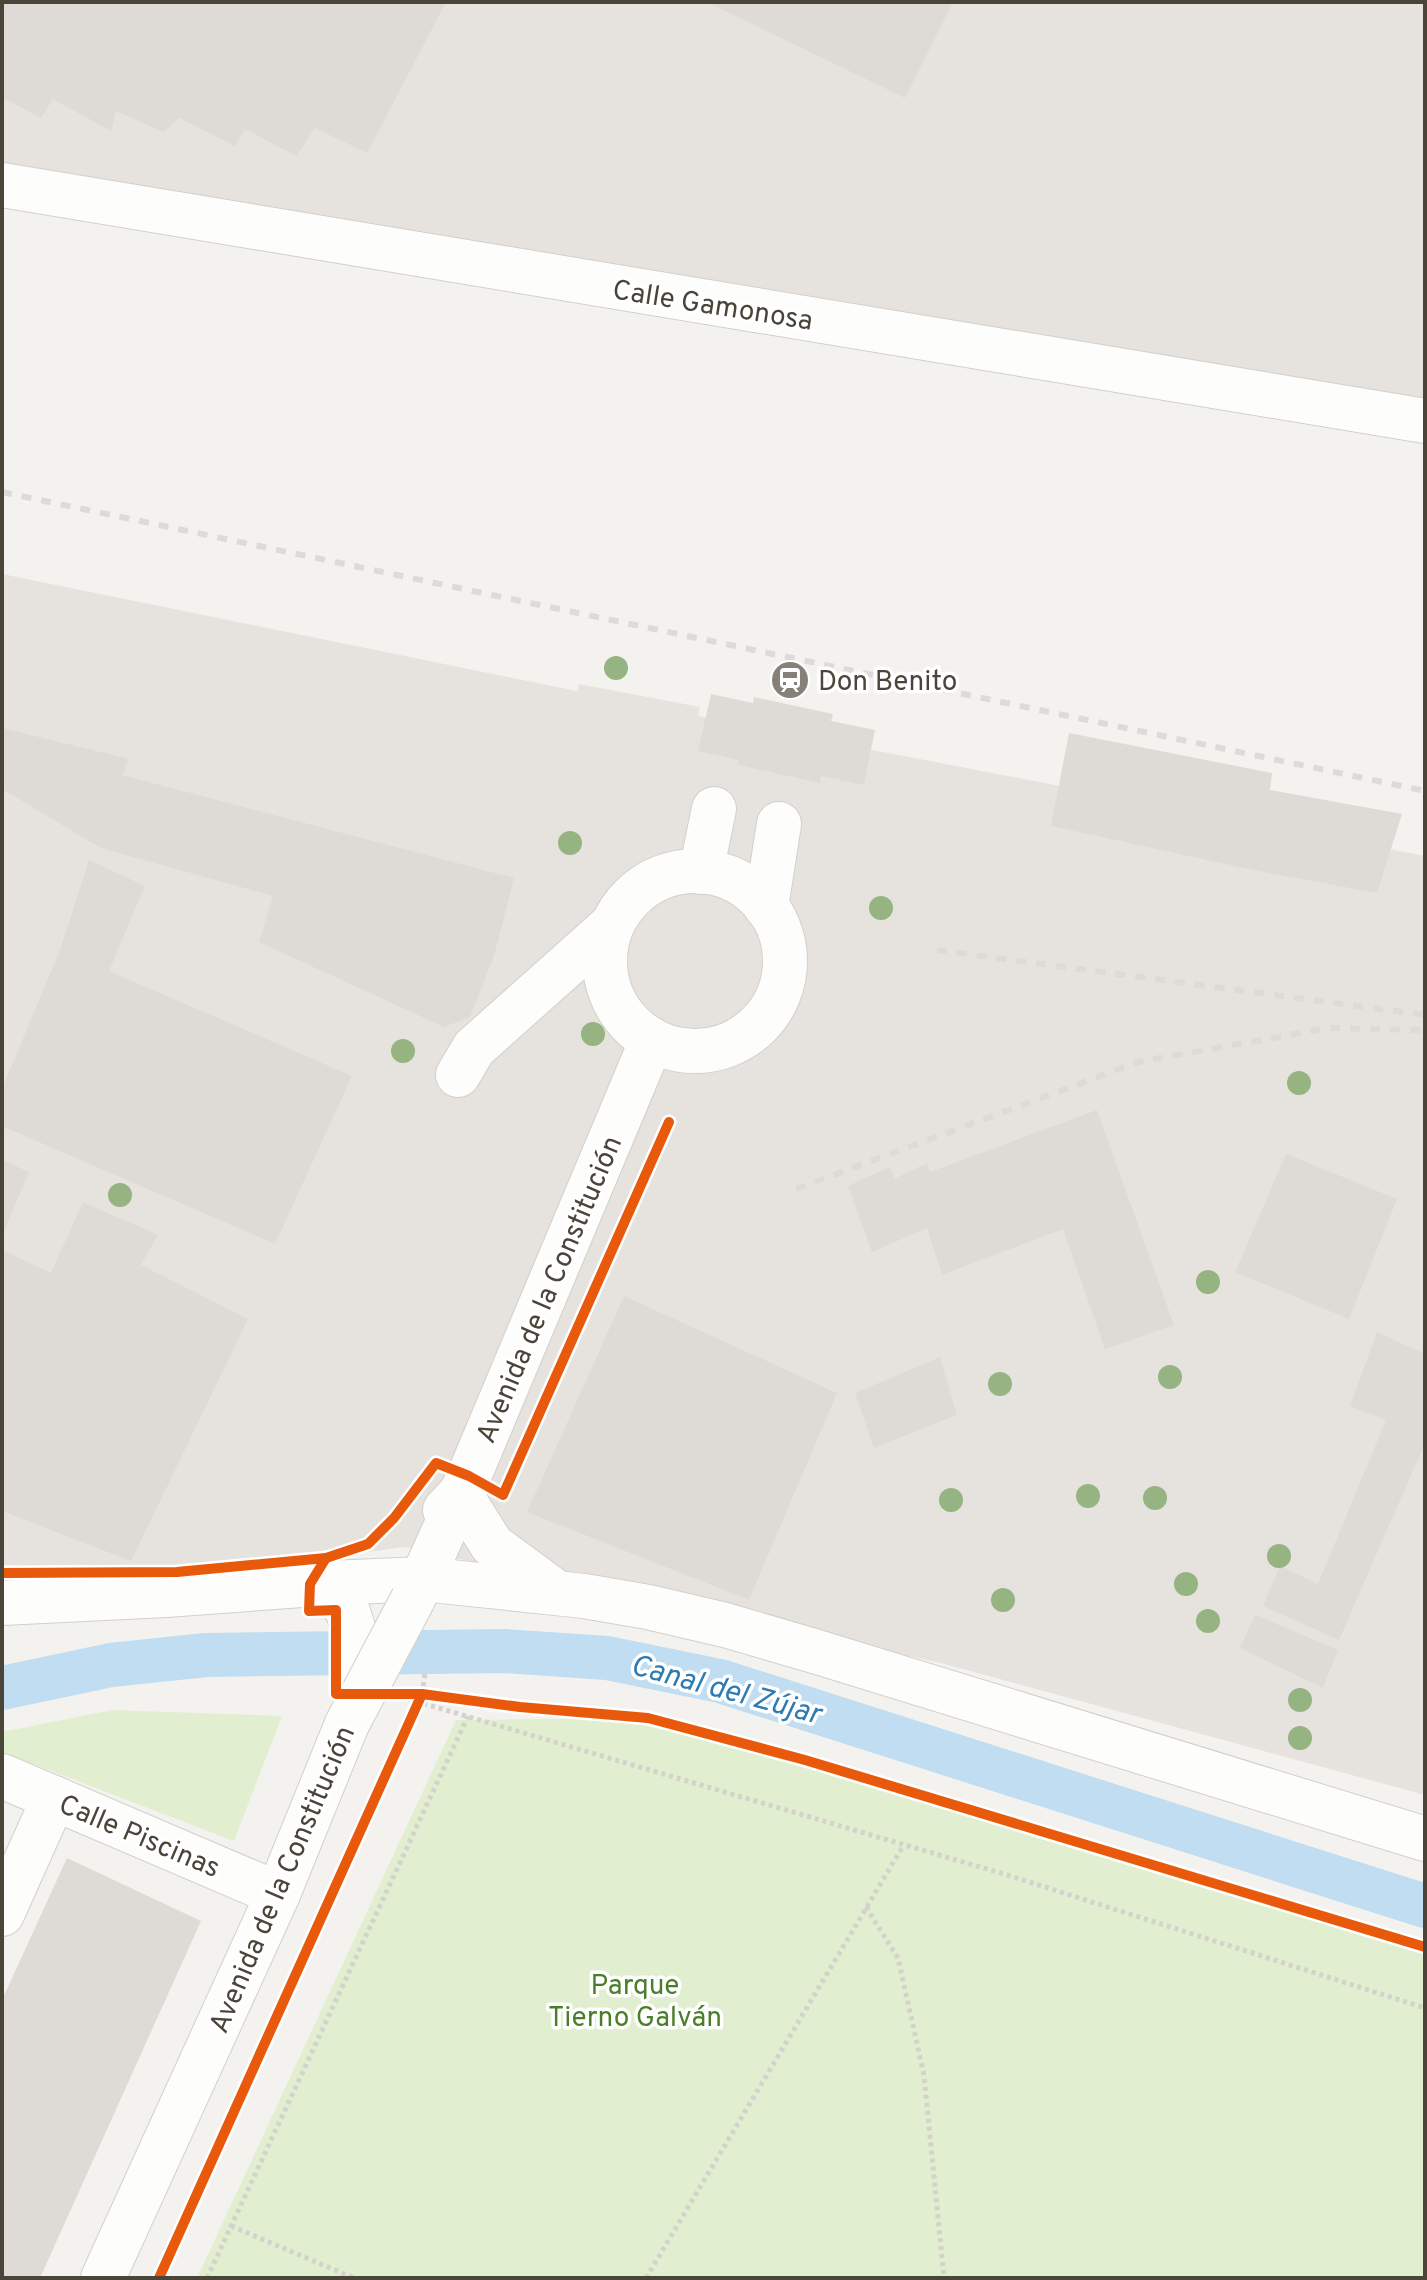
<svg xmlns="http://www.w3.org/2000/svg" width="1427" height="2280" font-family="Overpass,sans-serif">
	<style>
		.industrial { fill: #e6e2de }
		.green { fill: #e1eecf }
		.parking { fill: #e6e3df }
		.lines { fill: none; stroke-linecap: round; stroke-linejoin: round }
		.canal { stroke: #c0ddf1; stroke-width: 44 }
		.building { fill: #dedbd6 }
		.minor-casing { stroke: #d2d0cb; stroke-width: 46 }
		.path { stroke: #d3d2cc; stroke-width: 5; stroke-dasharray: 4 4; stroke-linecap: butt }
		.minor { stroke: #fdfdfc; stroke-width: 44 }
		.rail { stroke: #dbdbda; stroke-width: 6; stroke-dasharray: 10 10; stroke-linecap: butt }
		.minor-bridge-casing { stroke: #d2d0cb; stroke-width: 46; stroke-linecap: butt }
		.minor-bridge { stroke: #fdfdfc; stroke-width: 44 }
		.cycleway-casing { stroke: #fff; stroke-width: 15 }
		.cycleway { stroke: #e8590c; stroke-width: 10 }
		.tree { fill: #96b382 }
		.labels { text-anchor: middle; stroke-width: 7; stroke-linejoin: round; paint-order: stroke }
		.street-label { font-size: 28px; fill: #4b4439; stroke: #fff }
		.poi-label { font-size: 28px; fill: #4b4439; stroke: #fff; text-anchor: start }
		.park-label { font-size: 28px; fill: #4a7f2a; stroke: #fff }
		.water-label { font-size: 30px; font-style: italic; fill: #2e7ab2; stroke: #fff }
	</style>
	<rect width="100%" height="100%" fill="#f4f2ee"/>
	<!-- industrial -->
	<g class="industrial">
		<polygon points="2,2 1425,2 1425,421 2,185"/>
		<polygon points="2,574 763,729 1425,856 1425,1795 941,1663 404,1547 326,1558 177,1572 77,1574 2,1569"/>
	</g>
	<!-- green -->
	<g class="green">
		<polygon points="112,1710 282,1716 234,1841 2,1752 2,1732"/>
		<polygon points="656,1714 1425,1947 1425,2278 197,2278 456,1720 648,1718"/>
	</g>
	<!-- parking -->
	<g class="parking">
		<polygon points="579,684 700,707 677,820 555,788"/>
		<polygon points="373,1068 470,1115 348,1392 243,1347"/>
	</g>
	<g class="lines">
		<!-- canal -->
		<polyline class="canal" points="2,1688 111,1665 206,1655 504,1651 607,1658 720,1681 1425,1906"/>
	</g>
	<!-- building -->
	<g class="building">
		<polygon points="2,2 446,2 367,153 315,128 296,156 245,129 235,146 179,118 164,132 116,111 111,131 53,99 41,118 2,97"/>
		<polygon points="707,2 953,2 905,98"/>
		<polygon points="711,694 753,703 754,697 833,714 831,721 875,730 864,785 821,776 820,783 738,765 739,760 698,751"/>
		<polygon points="2,728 129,759 122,775 514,878 494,956 470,1017 444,1027 259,942 273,896 101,848 2,789"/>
		<polygon points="1069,733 1272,773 1270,790 1402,814 1377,893 1258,871 1051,826"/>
		<polygon points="89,860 145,886 109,971 352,1076 275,1244 2,1126 2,1089 60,950"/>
		<polygon points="1097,1110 1174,1325 1105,1349 1063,1229 942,1275 927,1228 872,1252 848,1186 890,1167 894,1179 927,1163 930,1172"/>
		<polygon points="1286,1154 1397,1199 1349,1319 1235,1272"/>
		<polygon points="2,1160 29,1172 2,1236"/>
		<polygon points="83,1202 158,1235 141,1265 248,1319 131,1561 2,1511 2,1250 51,1273"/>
		<polygon points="624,1296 837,1393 749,1600 527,1512"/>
		<polygon points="1377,1332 1425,1354 1425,1443 1339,1640 1263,1606 1280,1566 1318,1584 1386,1420 1350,1406"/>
		<polygon points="940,1357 957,1415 874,1448 855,1393"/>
		<polygon points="1255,1615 1338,1650 1323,1688 1240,1648"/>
		<polygon points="67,1858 201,1921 40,2278 2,2278 2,2000"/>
	</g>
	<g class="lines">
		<!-- minor casing -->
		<g class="minor-casing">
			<g id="minor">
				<polyline points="2,185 1425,421"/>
				<circle cx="695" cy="961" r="90"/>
				<polyline points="701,872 714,809"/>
				<polyline points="766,907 779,824"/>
				<polyline points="458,1075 474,1048 612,925"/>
				<polyline points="445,1510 460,1494 492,1545 557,1593"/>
				<polyline points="330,1583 348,1612 357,1640 364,1689"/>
				<polyline points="413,1599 469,1476 652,1040"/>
				<polyline points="2,1603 166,1595 330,1583 422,1579 584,1596 648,1607 725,1625 814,1651 1425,1839"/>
				<polyline points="2,1776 278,1894"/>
				<polyline points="2,1914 54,1798"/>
				<polyline points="103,2278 278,1894 347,1724"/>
			</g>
		</g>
		<!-- path -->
		<g class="path">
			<polyline points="422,1694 425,1674"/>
			<polyline points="408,1699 1004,1874 1425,2008"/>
			<polyline points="866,1907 898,1958 924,2075 944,2278"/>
			<polyline points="231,2226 354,2278"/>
			<polyline points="207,2278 468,1716"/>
			<polyline points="646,2278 903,1846"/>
		</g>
		<!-- minor -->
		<use href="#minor" class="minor"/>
		<!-- rail -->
		<g class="rail">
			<polyline points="2,492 1425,791"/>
			<polyline points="937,950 1425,1015"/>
			<polyline points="796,1189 1138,1062 1328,1028 1425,1030"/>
		</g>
		<!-- minor-bridge casing -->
		<g class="minor-bridge-casing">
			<polyline id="minor-bridge" points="347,1724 413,1599"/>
		</g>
		<!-- minor-bridge -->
		<use href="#minor-bridge" class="minor-bridge"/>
		<!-- cycleway casing -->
		<g class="cycleway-casing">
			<g id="cycleway">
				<polyline points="326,1558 368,1544 394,1518 436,1463 469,1476 503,1495 669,1122"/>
				<polyline points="2,1573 177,1572 326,1558 310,1584 309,1611 336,1610 336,1694 422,1694 520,1707 648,1718 805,1760 1425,1947"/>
				<polyline points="159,2278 422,1694"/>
			</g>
		</g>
		<!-- cycleway -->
		<use href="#cycleway" class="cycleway"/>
	</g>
	<!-- trees -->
	<g class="tree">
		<circle cx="616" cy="668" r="12"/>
		<circle cx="570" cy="843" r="12"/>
		<circle cx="881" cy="908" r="12"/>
		<circle cx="593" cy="1034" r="12"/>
		<circle cx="403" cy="1051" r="12"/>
		<circle cx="1299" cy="1083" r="12"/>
		<circle cx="120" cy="1195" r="12"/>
		<circle cx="1208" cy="1282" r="12"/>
		<circle cx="1170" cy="1377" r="12"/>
		<circle cx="1000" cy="1384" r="12"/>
		<circle cx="1088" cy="1496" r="12"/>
		<circle cx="1155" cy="1498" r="12"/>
		<circle cx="951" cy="1500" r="12"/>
		<circle cx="1279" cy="1556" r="12"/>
		<circle cx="1186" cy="1584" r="12"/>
		<circle cx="1003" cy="1600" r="12"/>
		<circle cx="1208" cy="1621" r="12"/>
		<circle cx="1300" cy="1700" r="12"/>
		<circle cx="1300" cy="1738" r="12"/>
	</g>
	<!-- icons -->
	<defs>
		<g id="station-disc" transform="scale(2)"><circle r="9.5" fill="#868178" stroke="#fff"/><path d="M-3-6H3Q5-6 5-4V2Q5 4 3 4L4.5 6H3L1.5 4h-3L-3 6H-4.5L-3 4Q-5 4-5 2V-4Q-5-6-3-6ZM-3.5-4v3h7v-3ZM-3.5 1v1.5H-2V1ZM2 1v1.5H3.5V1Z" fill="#fff"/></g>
	</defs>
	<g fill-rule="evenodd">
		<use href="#station-disc" x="790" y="680"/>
	</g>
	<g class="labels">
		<!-- street labels -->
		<g class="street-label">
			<text transform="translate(713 304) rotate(9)" y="10">Calle Gamonosa</text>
			<text transform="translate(548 1289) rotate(-67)" y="10">Avenida de la Constitución</text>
			<text transform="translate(140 1835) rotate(23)" y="10">Calle Piscinas</text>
			<text transform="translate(281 1879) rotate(-67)" y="10">Avenida de la Constitución</text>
		</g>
		<!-- poi labels -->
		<g class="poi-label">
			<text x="818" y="690">Don Benito</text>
		</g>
		<!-- park labels -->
		<g class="park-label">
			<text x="635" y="1994">Parque<tspan x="635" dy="32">Tierno Galván</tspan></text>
		</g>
		<!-- water labels -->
		<g class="water-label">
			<text transform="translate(726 1689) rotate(15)" y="10">Canal del Zújar</text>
		</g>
	</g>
	<!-- border -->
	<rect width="1427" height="2280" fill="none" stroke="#4b4439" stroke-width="8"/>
</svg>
